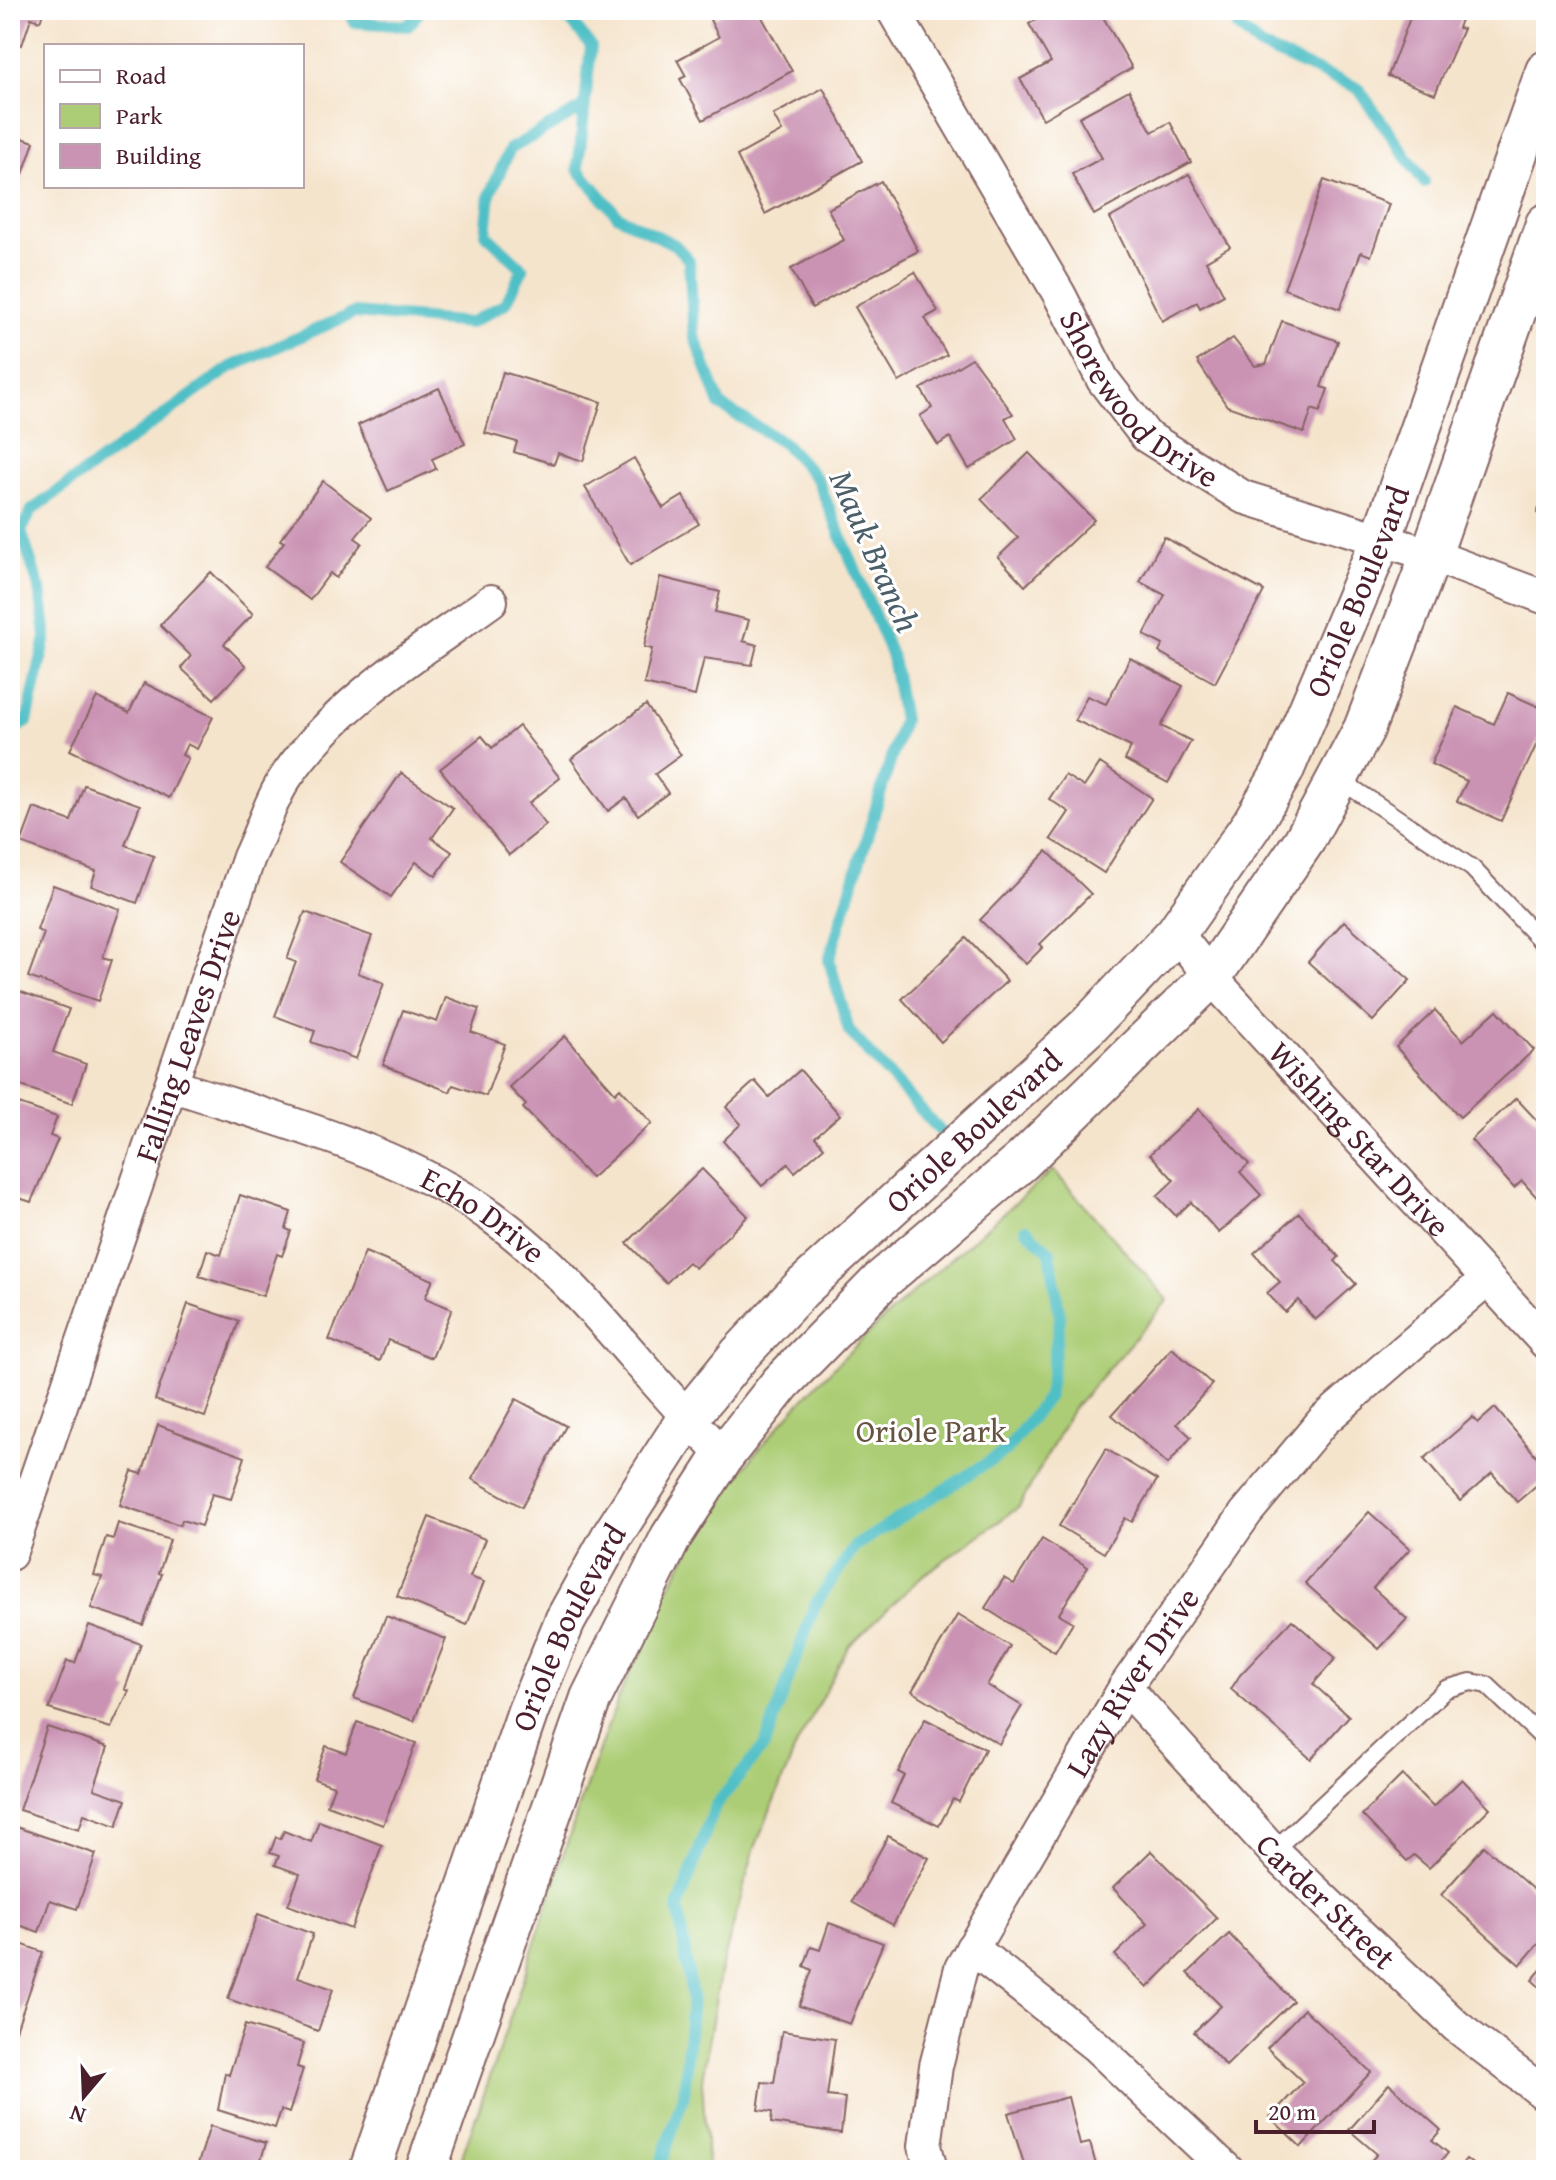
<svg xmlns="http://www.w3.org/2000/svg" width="1556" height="2180" font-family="'Gentium Book Plus',serif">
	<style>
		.green { fill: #accd75; stroke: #7b7650; stroke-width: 2 }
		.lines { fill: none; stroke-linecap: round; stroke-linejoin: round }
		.stream { stroke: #50bfc6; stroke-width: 12 }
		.building { fill: #ca93b3 }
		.service-casing { stroke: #866463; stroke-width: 20 }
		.minor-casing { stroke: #866463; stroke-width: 36 }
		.tertiary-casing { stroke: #866463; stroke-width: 44 }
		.service { stroke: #fff; stroke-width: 16 }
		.minor { stroke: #fff; stroke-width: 32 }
		.tertiary { stroke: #fff; stroke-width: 40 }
		.labels { text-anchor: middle; stroke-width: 6; stroke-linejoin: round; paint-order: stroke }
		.street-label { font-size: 32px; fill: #4a1f2b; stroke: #fff }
		.park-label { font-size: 32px; fill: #675341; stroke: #fff }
		.water-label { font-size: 34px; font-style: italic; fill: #4c5f69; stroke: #fff }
	</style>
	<rect width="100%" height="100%" fill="#fff"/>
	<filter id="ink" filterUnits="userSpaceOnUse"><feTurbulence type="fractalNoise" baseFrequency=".0125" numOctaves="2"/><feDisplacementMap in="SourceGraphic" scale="16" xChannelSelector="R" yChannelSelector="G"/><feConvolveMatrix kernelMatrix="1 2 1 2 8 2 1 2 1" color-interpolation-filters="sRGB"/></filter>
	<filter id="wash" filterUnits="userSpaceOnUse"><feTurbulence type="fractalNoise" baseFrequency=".006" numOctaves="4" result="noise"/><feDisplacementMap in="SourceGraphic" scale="32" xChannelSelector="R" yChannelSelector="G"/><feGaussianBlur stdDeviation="1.8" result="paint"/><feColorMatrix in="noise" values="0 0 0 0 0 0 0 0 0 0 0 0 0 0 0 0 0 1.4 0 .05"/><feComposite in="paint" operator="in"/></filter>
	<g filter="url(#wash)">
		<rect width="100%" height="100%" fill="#f5e4cc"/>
		<!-- green -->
		<path class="green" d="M1053,1170L1168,1300L1072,1410L1019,1507L922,1576L848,1647L796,1747L754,1850L720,1973L702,2080L708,2170H457C486,2090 513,2010 539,1930C591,1767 646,1588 756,1453C842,1347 951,1260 1053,1170Z"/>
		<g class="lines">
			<!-- stream -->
			<g class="stream">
				<polyline points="348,10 355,22 408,26 421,10"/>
				<polyline points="562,10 591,46 578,169 618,216 675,245 689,260 694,335 720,405 784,443 817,479 892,657 903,720 829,960 849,1031 941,1132"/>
				<polyline points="1236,10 1238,27 1261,47 1358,88 1424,182"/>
				<polyline points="10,730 27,722 46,637 40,590 21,531 32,510 231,367 354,313 470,323 506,303 523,269 486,234 490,194 510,149 584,107"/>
				<polyline points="659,2170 684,2094 692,1997 678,1908 715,1806 765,1745 815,1605 855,1546 1006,1451 1048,1396 1060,1318 1050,1252 1026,1229"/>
			</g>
		</g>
		<g id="blocks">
			<!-- building -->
			<g class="building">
				<polygon points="10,10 44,10 40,21 31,18 22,45 10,41"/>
				<polygon points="728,10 758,10 792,71 703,120 680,79 686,76 677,60 719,37 710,20"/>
				<polygon points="1054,10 1099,10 1132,68 1043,119 1020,79 1051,62 1029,24"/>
				<polygon points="1413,10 1464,11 1458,28 1463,29 1435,94 1388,76"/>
				<polygon points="823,88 862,161 765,214 737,156 782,131 773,115"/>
				<polygon points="1129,90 1152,132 1170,122 1191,162 1094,215 1072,174 1102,158 1079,117"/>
				<polygon points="10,134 34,142 15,197 10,195"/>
				<polygon points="1189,174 1230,247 1206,261 1224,295 1200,308 1197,302 1162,321 1110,218"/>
				<polygon points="1324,180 1389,204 1371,256 1361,252 1340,309 1284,289"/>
				<polygon points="881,181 918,251 812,308 791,269 844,240 828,209"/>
				<polygon points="915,272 938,311 925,318 947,355 899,382 855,307"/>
				<polygon points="1282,321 1338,341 1321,387 1328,389 1320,412 1312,409 1304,433 1227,406 1197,361 1233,338 1255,366 1266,364"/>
				<polygon points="972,358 1013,414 1005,418 1017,439 969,469 950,437 938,445 920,416 932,408 921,389"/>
				<polygon points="503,372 601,402 583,461 558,453 554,464 514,452 517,442 485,433"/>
				<polygon points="439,388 465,444 432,459 436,469 388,491 358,425"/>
				<polygon points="1029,453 1094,520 1025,586 998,557 1018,538 981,499"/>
				<polygon points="634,458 663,508 683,496 699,524 630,565 585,487"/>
				<polygon points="323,481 371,518 355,538 362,543 336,578 330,573 310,600 265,567 284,542 280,540"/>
				<polygon points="1546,492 1546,517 1537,513"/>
				<polygon points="1164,537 1264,591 1215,683 1159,652 1163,645 1144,635 1165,595 1140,582"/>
				<polygon points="211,572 253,614 224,644 246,666 214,699 181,668 191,656 160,625"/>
				<polygon points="660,577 720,592 715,612 749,620 743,641 757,645 752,665 704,658 695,696 644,684 652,649 644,647"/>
				<polygon points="1130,658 1183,686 1161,726 1191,741 1168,783 1125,760 1131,747 1075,720 1087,696 1106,704"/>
				<polygon points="144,683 213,717 197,749 187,744 182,755 188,758 169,798 70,750 97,697 129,713"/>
				<polygon points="1508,693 1546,710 1546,724 1501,821 1457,801 1467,781 1431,764 1457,707 1494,724"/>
				<polygon points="646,705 681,755 655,774 668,793 638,815 626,798 608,811 571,759"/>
				<polygon points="519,726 560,778 529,803 546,825 509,855 440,769 482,736 492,748"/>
				<polygon points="1100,763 1152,798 1104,873 1051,839 1069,812 1049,799 1065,775 1084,787"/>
				<polygon points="401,773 453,808 432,838 452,852 436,876 416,862 391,897 340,862"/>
				<polygon points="84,785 140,805 125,845 154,856 137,903 91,886 96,871 21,843 34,808 71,821"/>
				<polygon points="1047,851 1091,894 1040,944 1043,947 1026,964 980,920"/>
				<polygon points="53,885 120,909 103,957 112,960 98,1001 28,977 44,933 37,930"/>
				<polygon points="305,912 372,936 358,973 384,983 356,1059 311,1042 315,1031 275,1016 296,962 287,959"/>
				<polygon points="1344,921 1410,980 1373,1021 1308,962"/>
				<polygon points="966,938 1007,981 941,1042 902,999"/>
				<polygon points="16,990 69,1009 53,1052 86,1064 72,1104 10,1082 10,1007"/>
				<polygon points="446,997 479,1009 471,1032 505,1044 486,1096 453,1085 450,1092 383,1065 403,1010 437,1022"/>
				<polygon points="1435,1010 1463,1041 1497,1010 1534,1050 1460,1117 1396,1047"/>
				<polygon points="565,1036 615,1093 620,1088 652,1123 591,1178 523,1108 526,1105 509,1087"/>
				<polygon points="800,1070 840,1115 815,1137 824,1147 795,1172 788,1164 762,1186 723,1141 741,1124 726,1107 755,1081 769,1097"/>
				<polygon points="1516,1098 1541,1125 1546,1121 1546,1199 1542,1203 1522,1181 1514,1188 1471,1140"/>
				<polygon points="13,1102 57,1117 50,1136 58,1139 31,1202 10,1195"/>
				<polygon points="1199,1109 1249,1164 1240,1172 1261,1195 1219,1233 1191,1202 1176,1216 1157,1196 1174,1180 1150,1154"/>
				<polygon points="702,1169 748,1216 695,1268 688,1262 666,1283 627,1243"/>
				<polygon points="240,1195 291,1212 286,1229 291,1231 282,1256 277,1254 263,1296 199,1276 207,1250 221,1255"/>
				<polygon points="1299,1213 1339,1257 1335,1261 1356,1284 1315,1320 1298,1300 1285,1312 1267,1293 1280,1282 1254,1253"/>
				<polygon points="365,1252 433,1280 425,1298 452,1309 432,1358 388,1340 380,1361 329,1340"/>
				<polygon points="188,1304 239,1321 205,1417 155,1400"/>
				<polygon points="1172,1348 1212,1384 1177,1424 1191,1437 1168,1464 1112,1415"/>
				<polygon points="516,1399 566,1426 522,1507 472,1479"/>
				<polygon points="1495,1408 1546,1467 1546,1477 1517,1502 1492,1473 1460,1501 1424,1459 1473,1417 1478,1423"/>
				<polygon points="158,1425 245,1457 231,1499 212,1494 201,1526 182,1520 180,1525 120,1505 132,1471 142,1474"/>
				<polygon points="1106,1449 1157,1480 1132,1522 1125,1518 1104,1553 1059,1526"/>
				<polygon points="1369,1512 1410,1549 1373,1588 1407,1619 1379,1649 1305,1583"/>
				<polygon points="429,1517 485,1539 470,1577 484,1582 467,1625 397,1596"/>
				<polygon points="118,1523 170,1540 159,1573 162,1574 143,1625 91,1608 102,1577 94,1575 106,1537 113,1539"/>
				<polygon points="1042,1539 1088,1567 1059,1614 1073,1622 1055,1652 985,1608 1004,1578 1014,1584"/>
				<polygon points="958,1614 1010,1646 987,1685 1022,1706 999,1744 912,1691"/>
				<polygon points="386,1616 446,1639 414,1721 354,1698"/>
				<polygon points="1292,1620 1336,1658 1313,1684 1349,1716 1311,1759 1231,1689 1240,1675"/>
				<polygon points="89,1625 141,1644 125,1689 129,1691 111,1728 49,1709 67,1661 75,1663"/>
				<polygon points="925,1719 985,1749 959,1802 953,1799 939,1826 891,1803 904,1775 898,1772"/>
				<polygon points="357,1722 416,1743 383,1825 327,1805 334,1786 314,1779 326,1746 346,1753"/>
				<polygon points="47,1727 108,1747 94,1789 126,1800 117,1826 84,1814 79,1829 19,1810"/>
				<polygon points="1402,1775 1433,1807 1462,1779 1490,1808 1429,1868 1414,1855 1407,1861 1362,1815"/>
				<polygon points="319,1821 382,1845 351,1929 288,1905 300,1874 275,1865 279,1856 270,1853 276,1837 280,1839 284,1831 311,1842"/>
				<polygon points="10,1825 96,1854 77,1909 50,1900 39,1932 10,1922"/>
				<polygon points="888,1836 929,1858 893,1925 852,1902"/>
				<polygon points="1484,1846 1546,1901 1546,1935 1520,1965 1441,1895"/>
				<polygon points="1151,1851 1217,1918 1147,1988 1115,1955 1147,1924 1113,1888"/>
				<polygon points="258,1914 313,1934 298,1977 333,1989 318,2031 228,1999"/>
				<polygon points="829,1923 883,1943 850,2024 799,2006 812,1970 804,1966 811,1947 820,1950"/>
				<polygon points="1229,1934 1293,2001 1226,2066 1194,2032 1221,2006 1188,1973"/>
				<polygon points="10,1940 43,1952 15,2033 10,2031"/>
				<polygon points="1546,1964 1546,1993 1532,1980"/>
				<polygon points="1304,2009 1371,2072 1301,2147 1270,2117 1303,2082 1267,2048"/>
				<polygon points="245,2025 304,2043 297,2067 303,2069 289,2113 281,2110 275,2128 218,2110 225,2073 229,2075"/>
				<polygon points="782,2031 835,2039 827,2096 845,2098 841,2133 771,2123 772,2112 758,2110 762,2082 774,2083"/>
				<polygon points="1389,2084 1441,2130 1432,2140 1448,2153 1434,2170 1363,2170 1377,2154 1349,2130"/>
				<polygon points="1068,2097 1080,2145 1090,2143 1096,2165 1084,2170 1026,2170 1008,2113"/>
				<polygon points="210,2126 266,2143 258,2170 196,2170"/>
				<polygon points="1466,2159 1480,2170 1457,2170"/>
				<polygon points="822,2162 823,2170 786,2170 786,2168"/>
			</g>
		</g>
	</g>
	<g filter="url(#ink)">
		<use href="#blocks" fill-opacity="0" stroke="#866463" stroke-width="2"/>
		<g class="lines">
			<!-- service casing -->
			<g class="service-casing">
				<g id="service">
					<polyline points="1337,778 1472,868 1546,946"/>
					<polyline points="1273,1851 1446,1689 1471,1682 1487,1685 1546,1741"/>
				</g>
			</g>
			<!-- minor casing -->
			<g class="minor-casing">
				<g id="minor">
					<path id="s1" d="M893,10L1059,294L1103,380L1146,436L1243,497L1431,555L1546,598"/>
					<path id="s2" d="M1176,933L1211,977L1546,1343"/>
					<path id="s3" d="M171,1085C279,1121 397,1149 491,1216C581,1281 645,1378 724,1455"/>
					<path id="s4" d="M10,1554L249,857C262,830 271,798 288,774C340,700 419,653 491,601"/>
					<path id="s5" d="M1125,1687L1279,1857L1456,2026L1546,2095"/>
					<polyline points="972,1948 1096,2046 1227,2170"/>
					<path id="s6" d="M931,2170L925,2146L936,2066L961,1968L1125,1687L1246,1513L1323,1421L1487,1279"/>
				</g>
			</g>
			<!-- tertiary casing -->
			<g class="tertiary-casing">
				<g id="tertiary">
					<path id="s7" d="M370,2170L528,1711L565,1621L612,1536L687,1419L740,1354L801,1289L1088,1026L1176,933L1252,824L1283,771L1381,540L1546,71"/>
					<polyline points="426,2170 591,1698 671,1537 724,1455 781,1383 883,1279 1022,1161 1211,977 1304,841 1364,729 1431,555 1546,224"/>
				</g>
			</g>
			<!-- service -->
			<use href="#service" class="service"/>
			<!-- minor -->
			<use href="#minor" class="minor"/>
			<!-- tertiary -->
			<use href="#tertiary" class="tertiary"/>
		</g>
	</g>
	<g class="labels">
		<!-- street labels -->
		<g class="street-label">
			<text dy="11" stroke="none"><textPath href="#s1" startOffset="464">Shorewood Drive</textPath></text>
			<text dy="11" stroke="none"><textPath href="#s7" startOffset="1898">Oriole Boulevard</textPath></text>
			<text dy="11" stroke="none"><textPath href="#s4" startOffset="548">Falling Leaves Drive</textPath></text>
			<text dy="11" stroke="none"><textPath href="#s7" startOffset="1226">Oriole Boulevard</textPath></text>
			<text dy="11" stroke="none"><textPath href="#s2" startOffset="276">Wishing Star Drive</textPath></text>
			<text dy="11" stroke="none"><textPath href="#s3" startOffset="340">Echo Drive</textPath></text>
			<text dy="11" stroke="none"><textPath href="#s7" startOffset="578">Oriole Boulevard</textPath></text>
			<text dy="11" stroke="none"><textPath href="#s6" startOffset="540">Lazy River Drive</textPath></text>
			<text dy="11" stroke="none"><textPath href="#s5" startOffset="294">Carder Street</textPath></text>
		</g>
		<!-- park labels -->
		<g class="park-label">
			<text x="931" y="1442">Oriole Park</text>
		</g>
		<!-- water labels -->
		<g class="water-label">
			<text transform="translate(875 551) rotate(66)" y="12">Mauk Branch</text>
		</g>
	</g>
	<!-- margin -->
	<rect width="1556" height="2180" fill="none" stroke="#fff" stroke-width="40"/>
	<!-- legend -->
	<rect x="44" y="44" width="260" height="144" fill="#ffffff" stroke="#b7a5aa" stroke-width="2"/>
	<rect x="60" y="70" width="40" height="12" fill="#ffffff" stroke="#b7a5aa" stroke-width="2"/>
	<text x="116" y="84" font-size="24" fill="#4a1f2b">Road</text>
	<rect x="60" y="104" width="40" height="24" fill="#accd75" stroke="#b7a5aa" stroke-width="2"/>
	<text x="116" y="124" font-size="24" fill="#4a1f2b">Park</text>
	<rect x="60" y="144" width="40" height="24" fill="#ca93b3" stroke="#b7a5aa" stroke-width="2"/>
	<text x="116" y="164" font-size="24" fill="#4a1f2b">Building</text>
	<!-- north arrow -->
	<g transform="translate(84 2096) rotate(199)" stroke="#ffffff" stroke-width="6" paint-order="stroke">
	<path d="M0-6L14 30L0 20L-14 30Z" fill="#4a1f2b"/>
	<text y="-12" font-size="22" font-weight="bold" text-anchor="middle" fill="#4a1f2b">N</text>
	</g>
	<!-- scale -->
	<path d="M1256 2120v12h118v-12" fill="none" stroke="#4a1f2b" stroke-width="4"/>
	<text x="1268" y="2120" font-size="24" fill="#4a1f2b" stroke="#ffffff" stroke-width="6" paint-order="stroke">20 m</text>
</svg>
